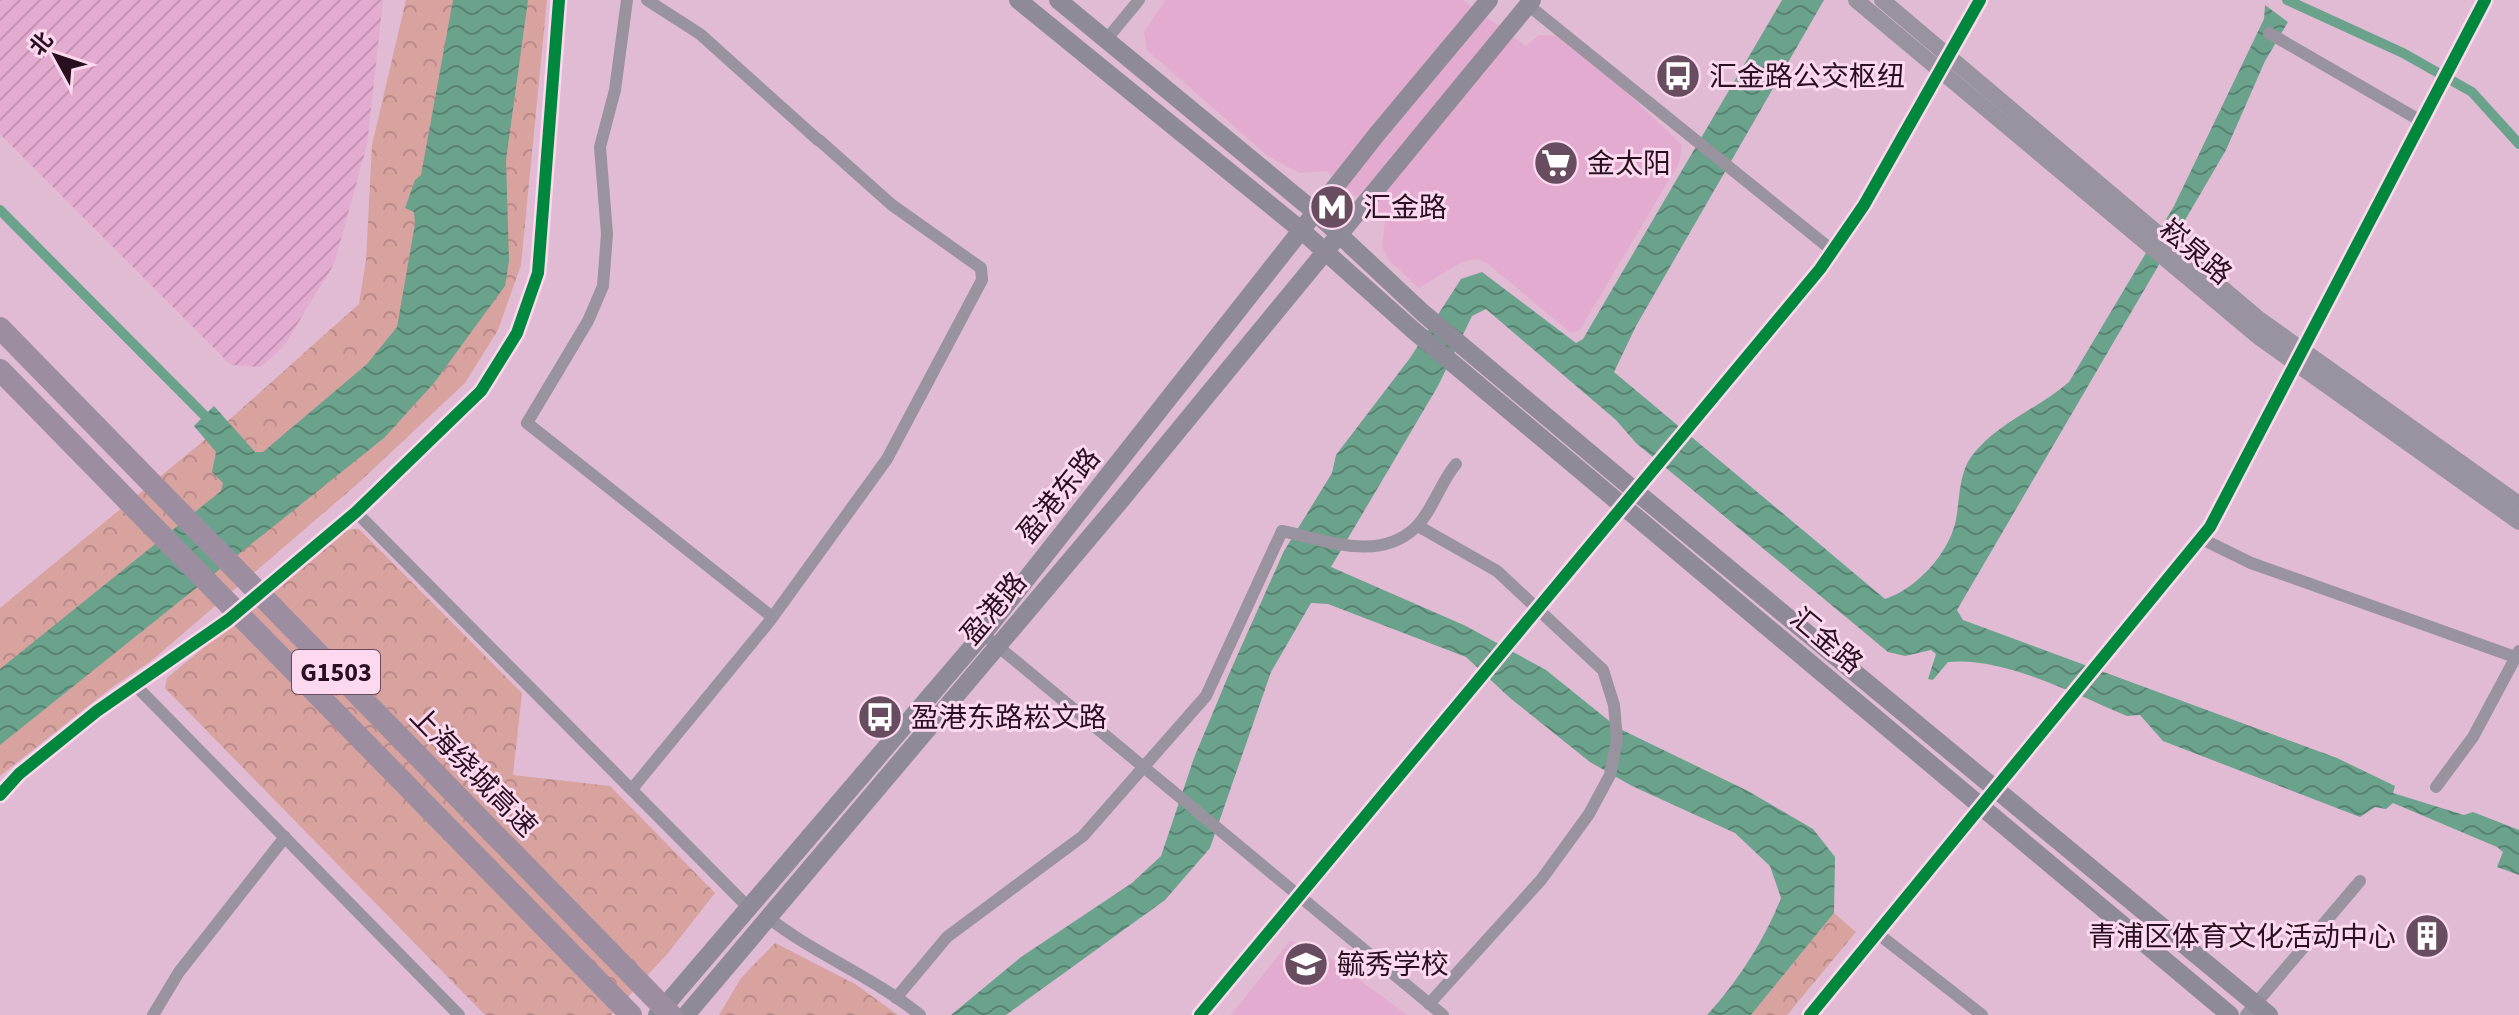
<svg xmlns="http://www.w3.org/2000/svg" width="2519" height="1015" font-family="'Source Sans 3','Noto Sans SC',sans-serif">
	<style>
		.built { fill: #e4abd0 }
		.industrial { fill: url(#industrial-furrows) }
		.park { fill: url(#park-crowns) }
		.water { fill: url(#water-waves) }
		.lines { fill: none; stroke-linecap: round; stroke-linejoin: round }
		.canal { stroke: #6ba28c; stroke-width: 10 }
		.minor { stroke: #98939f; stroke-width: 12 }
		.tertiary { stroke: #98939f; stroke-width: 16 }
		.secondary { stroke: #8e8a97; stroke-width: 18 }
		.motorway-bridge { stroke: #9c8ea0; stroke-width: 22 }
		.cycleway-casing { stroke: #fcd9ee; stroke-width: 17 }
		.cycleway { stroke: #00873e; stroke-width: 12 }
		.labels { text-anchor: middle; stroke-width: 6; stroke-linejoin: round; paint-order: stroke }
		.shield { fill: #fcd9ee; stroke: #684c5e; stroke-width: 2 }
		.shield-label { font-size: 26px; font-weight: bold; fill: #281020 }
		.poi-label { font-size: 28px; fill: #281020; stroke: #fcd9ee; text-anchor: start }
		.street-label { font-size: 28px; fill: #281020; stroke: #fcd9ee }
	</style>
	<defs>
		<pattern id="industrial-furrows" width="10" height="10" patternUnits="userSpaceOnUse" patternTransform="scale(2)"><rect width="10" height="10" fill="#e4abd0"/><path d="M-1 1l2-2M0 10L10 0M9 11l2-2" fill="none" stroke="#c492b2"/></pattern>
		<pattern id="park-crowns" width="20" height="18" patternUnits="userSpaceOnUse" patternTransform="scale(2)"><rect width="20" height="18" fill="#d8a29f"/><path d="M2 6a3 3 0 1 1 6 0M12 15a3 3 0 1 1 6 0" fill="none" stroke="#b98a89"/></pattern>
		<pattern id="water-waves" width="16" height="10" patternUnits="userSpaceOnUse" patternTransform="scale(2)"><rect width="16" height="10" fill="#6ba28c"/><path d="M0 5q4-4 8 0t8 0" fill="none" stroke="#588372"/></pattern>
	</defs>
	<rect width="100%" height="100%" fill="#e0bbd3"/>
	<!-- built -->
	<g class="built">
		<polygon points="1165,0 1463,0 1526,46 1539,35 1567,36 1682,145 1679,163 1580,330 1571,333 1488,264 1477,259 1462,262 1419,288 1390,261 1382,247 1385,221 1326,171 1300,173 1269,157 1147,50 1144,32"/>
		<polygon points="1290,941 1315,947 1407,1015 1231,1015"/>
	</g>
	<!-- industrial -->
	<polygon class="industrial" points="0,0 383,0 367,145 334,264 284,346 261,367 231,365 0,134"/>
	<!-- park -->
	<g class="park">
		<polygon points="406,0 547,0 521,265 498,330 465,383 355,486 151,661 111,688 0,776 0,608 229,420 359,304 366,260 372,145"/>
		<polygon points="359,529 522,693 513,775 610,786 715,893 668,953 611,1015 485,1015 165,688 167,678 345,530"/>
		<polygon points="1834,913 1856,932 1787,1015 1751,1015"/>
		<polygon points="775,943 855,984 898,1015 719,1015 741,978"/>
	</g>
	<!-- water -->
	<g class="water">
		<polygon points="453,0 528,0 506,160 509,261 505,286 434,383 384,438 0,745 0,669 221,491 223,483 212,472 216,452 194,426 214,406 255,452 263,452 367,364 397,327 415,224 414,212 405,208 415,180 421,175"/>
		<path d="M1782,0H1824L1636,326L1614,372L1885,599C1916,589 1947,555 1955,524C1960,503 1958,475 1971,457C1996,423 2038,409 2069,382L2174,206L2264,19L2265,5L2288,22L2265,61L2226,150L1957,610L1963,620L2337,758L2395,786L2393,793L2464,815L2473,812L2519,830V875L2497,867L2503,852L2497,847L2393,803L2386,809L2375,807L2360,817L2163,741L2140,715L2127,716C2076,695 2004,656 1948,662L1933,680L1928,679L1936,654L1931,650L1905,656L1888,652L1636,443L1616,420L1486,309L1472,316L1438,386L1331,567L1466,626L1546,670L1618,728L1748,791L1813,829L1835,857L1834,913L1751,1015H1707C1737,983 1765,939 1781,898L1770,866L1735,833L1632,786L1590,762L1510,698L1466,657L1328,604L1311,603L1271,672L1210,848L1165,900L1006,1015H951L1021,957L1132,883L1161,856L1194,758L1229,674L1284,551L1332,473L1336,455L1410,358L1461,279L1482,272L1576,343L1583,339Z"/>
	</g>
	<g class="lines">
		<!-- canal -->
		<g class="canal">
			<polyline points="2287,0 2403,53 2472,92 2519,144"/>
			<polyline points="0,210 213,424"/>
		</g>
		<!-- minor -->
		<g class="minor">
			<polyline points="627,0 615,90 600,147 607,234 603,286 588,321 527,423 771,616"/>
			<polyline points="647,0 700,34 818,140"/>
			<polyline points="1528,5 1833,251"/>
			<polyline points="2269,33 2421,121"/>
			<polyline points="1106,40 1139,0"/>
			<polyline points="356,512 748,907"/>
			<polyline points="1418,526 1497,571 1603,670 1614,705 1617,739 1610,775 1589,814 1541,880 1429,1004"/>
			<polyline points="2202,539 2251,563 2515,657"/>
			<polyline points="983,634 1443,1015"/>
			<polyline points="137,687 459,1015"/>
			<polyline points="2436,787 2473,737 2519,651"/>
			<polyline points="632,789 769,622 887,459 982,280 981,268 892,205 819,140"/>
			<polyline points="0,795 19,774 97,711 228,620 356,512 481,391 517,333 538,273 559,0"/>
			<path d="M766,916C814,954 872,976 920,1015"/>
			<polyline points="1877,933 1982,1015"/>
			<path d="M896,998L947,937L1083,836L1206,696L1282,531C1326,540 1379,563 1416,527C1433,510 1440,483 1456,464"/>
			<polyline points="153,1015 179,972 285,837"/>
			<polyline points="1200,1015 1820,269 1864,205 1980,0"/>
			<polyline points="1810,1015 2210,527 2485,0"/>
			<polyline points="2246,1015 2360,881"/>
		</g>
		<!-- tertiary -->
		<g class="tertiary">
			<polyline points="1856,0 2260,338 2519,522"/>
			<polyline points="1882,0 2259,319 2519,504"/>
		</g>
		<!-- secondary -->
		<g class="secondary">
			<polyline points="1018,0 1301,230 1413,330 2230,1015"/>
			<polyline points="1058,0 1315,212 1423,313 1634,490 2269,1015"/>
			<polyline points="657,1015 983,634 1377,134 1489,0"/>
			<polyline points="686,1015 1122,499 1532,0"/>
		</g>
		<!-- motorway-bridge -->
		<g class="motorway-bridge">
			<polyline points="0,328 671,1015"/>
			<polyline points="0,370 631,1015"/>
		</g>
		<!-- cycleway casing -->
		<g class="cycleway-casing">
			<g id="cycleway">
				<polyline points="0,795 19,774 97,711 228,620 356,512 481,391 517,333 538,273 559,0"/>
				<polyline points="1200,1015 1820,269 1864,205 1980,0"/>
				<polyline points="1810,1015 2210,527 2485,0"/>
			</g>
		</g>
		<!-- cycleway -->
		<use href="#cycleway" class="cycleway"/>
	</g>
	<!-- icons -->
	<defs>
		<g id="bus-disc" transform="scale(2.3)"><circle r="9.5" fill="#684c5f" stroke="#fcd9ee"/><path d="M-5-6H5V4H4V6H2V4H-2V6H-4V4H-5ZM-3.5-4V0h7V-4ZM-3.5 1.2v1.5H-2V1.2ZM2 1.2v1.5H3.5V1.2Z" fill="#fff"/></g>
		<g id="supermarket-disc" transform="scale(2.3)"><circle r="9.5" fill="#684c5f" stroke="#fcd9ee"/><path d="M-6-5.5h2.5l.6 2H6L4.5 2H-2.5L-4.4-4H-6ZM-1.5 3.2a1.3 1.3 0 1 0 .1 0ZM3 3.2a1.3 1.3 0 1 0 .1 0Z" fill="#fff"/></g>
		<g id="metro-disc" transform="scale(2.3)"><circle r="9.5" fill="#684c5f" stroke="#fcd9ee"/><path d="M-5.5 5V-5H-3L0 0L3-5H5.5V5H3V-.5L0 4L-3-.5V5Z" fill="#fff"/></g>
		<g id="building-disc" transform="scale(2.3)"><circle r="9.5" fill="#684c5f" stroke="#fcd9ee"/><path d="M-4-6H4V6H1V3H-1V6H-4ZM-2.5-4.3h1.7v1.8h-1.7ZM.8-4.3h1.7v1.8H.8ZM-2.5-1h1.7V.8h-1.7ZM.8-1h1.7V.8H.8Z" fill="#fff"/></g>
		<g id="school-disc" transform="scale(2.3)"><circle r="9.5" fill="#684c5f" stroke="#fcd9ee"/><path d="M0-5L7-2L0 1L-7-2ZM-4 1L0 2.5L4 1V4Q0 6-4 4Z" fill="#fff"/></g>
	</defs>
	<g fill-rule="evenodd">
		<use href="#bus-disc" x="1678" y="76"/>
		<use href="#supermarket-disc" x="1556" y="163"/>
		<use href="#metro-disc" x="1332" y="207"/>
		<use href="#bus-disc" x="880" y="717"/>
		<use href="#building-disc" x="2427" y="936"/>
		<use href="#school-disc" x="1306" y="964"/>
	</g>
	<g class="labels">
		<!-- shield labels -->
		<rect class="shield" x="292" y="650" width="88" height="44" rx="6"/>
		<g class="shield-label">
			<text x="336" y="681">G1503</text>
		</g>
		<!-- poi labels -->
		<g class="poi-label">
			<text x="1709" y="86">汇金路公交枢纽</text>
			<text x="1587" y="173">金太阳</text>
			<text x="1363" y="217">汇金路</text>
			<text x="911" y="727">盈港东路崧文路</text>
			<text x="2396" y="946" text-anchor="end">青浦区体育文化活动中心</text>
			<text x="1337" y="974">毓秀学校</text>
		</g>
		<!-- street labels -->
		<g class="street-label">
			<text transform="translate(2196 251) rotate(40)" y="10">崧泉路</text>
			<text transform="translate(1058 495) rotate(-51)" y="10">盈港东路</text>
			<text transform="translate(993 608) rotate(-50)" y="10">盈港路</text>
			<text transform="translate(1827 640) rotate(40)" y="10">汇金路</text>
			<text transform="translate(474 771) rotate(46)" y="10">上海绕城高速</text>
		</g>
	</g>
	<!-- north arrow -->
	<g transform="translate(56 56) rotate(310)" stroke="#fcd9ee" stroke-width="6" paint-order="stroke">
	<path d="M0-6L14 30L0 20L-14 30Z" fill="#281020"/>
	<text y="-12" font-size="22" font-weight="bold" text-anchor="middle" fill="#281020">北</text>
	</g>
</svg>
